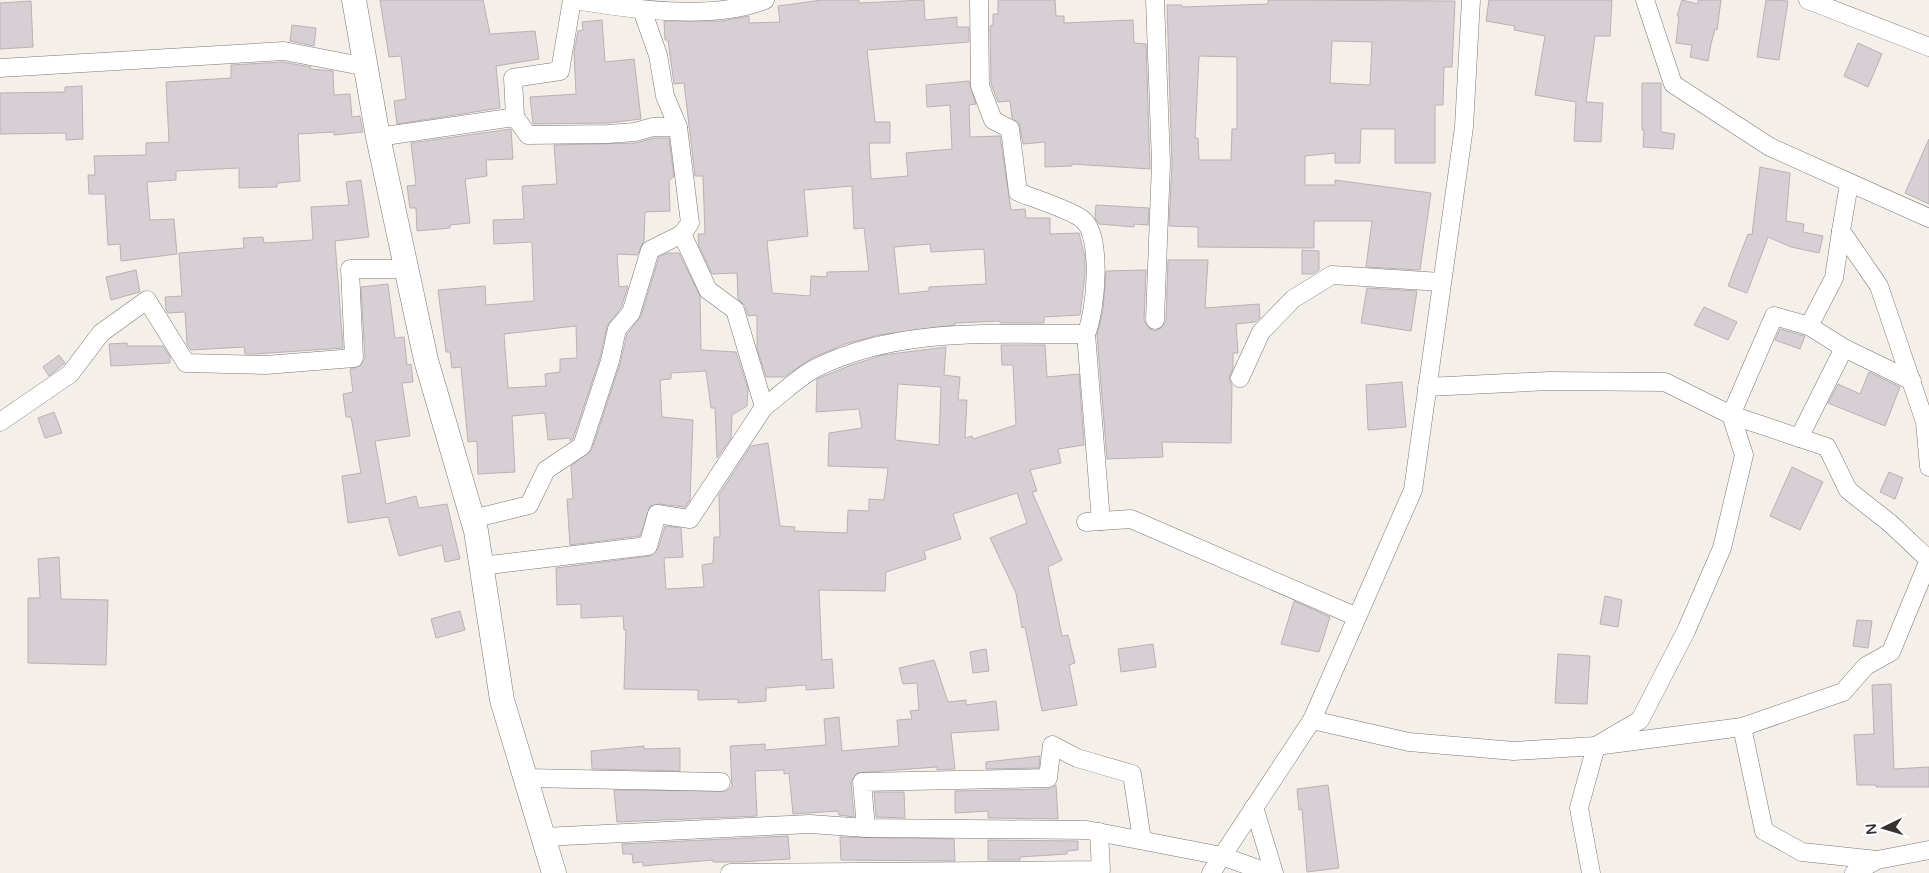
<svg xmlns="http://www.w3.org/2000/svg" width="1929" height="873" font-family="'Varela Round',sans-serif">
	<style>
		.building { fill: #d6cfd3; stroke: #b8b2b5; fill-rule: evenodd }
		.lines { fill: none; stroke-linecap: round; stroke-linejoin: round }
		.street-casing { stroke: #7d7774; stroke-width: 19 }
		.secondary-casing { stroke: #7d7774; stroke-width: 25 }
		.street { stroke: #fff; stroke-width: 18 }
		.secondary { stroke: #fff; stroke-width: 24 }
	</style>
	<rect width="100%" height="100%" fill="#f5efea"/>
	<!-- building -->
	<g class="building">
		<polygon points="380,0 483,0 490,34 535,31 539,59 496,66 500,108 397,124 394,101 406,99 401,56 389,57"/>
		<path d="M822,0H859V3L924,0L925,20L957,17V27H969V42L867,50L875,122H890V143H869L871,179L908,176L906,153L952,149L950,105L927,107L926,85L969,81L976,104L969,105L970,137L1000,136L1011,210L1025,209L1026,218H1050V234L1079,233L1085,257V274L1080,315L1044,317V323H1000V321L955,323V325L879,335L845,344L812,358L784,377H766L757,348V315L748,316L745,306L738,299L737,273L712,274L699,246L698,234H705L703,176H695L684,83L674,84L668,40H665L664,21H722L749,16V23L780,22L778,6ZM852,186L854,229L864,228L869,271L827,272V277L811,276L810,296L772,293L767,241L808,236L804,190ZM930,244L931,252L984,249L986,284L929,287V291L899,294L894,247Z"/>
		<polygon points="998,0 1055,0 1056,16 1064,16 1064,23 1133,20 1134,43 1146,44 1150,169 1072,164 1072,166 1045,167 1045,142 1023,144 1019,123 1012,118 1010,101 998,102 991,84 990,26 993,25 993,14 998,14"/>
		<path d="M1268,0L1455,1L1452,67H1444L1443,105H1435V163H1395V129H1361L1360,163H1335V153L1305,156V185H1335V180L1431,193L1420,270L1366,267L1372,221H1314V248L1198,247V227L1169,226L1172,163L1167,5H1182V7L1268,4ZM1332,41L1372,42L1370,85L1330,83ZM1199,56L1237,57V129H1232L1231,160H1199L1198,138H1195Z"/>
		<polygon points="1489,0 1612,0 1610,36 1595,36 1586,102 1603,103 1601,142 1574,141 1576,102 1535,95 1545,36 1514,30 1515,26 1486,21"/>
		<polygon points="1682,0 1698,4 1698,0 1721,0 1717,30 1715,29 1711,44 1708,61 1690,57 1692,45 1676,43 1679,16 1677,16"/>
		<polygon points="1766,0 1788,1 1779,60 1757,57"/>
		<polygon points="31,1 33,47 0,49 0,3"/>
		<polygon points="602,20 605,62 634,59 641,119 608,123 533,124 530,97 576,94 574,52 578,31 583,30 582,22"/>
		<polygon points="292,25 316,28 314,46 290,41"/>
		<polygon points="1858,43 1882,54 1868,87 1844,76"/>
		<polygon points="283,62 311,67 310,69 333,71 334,95 350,94 352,117 360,116 363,132 334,135 334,132 298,134 300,181 277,183 277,187 239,188 239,168 176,171 176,180 147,182 150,220 174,219 177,254 121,261 120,244 108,245 105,194 89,194 88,175 95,175 94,156 146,155 146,143 169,142 166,82 231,78 231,65"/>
		<polygon points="1642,83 1661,83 1661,132 1675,134 1673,149 1643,147 1644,130 1642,130"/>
		<polygon points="82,86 83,139 66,140 66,133 0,134 0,93 65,92 65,87"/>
		<polygon points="511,129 513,159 486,160 487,176 465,179 470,223 450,225 450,228 417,231 416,208 410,208 407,186 416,185 411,143"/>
		<path d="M654,138H669L674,177L669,180L670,211L645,212L644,241L637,255L617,254L619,287L628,286L621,308L607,326L600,358L573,439L570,441V438L548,440L545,413L512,416L515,472L478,474L477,441L468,442L461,367L452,368L450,352H446L438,290L485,286L486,305L534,301L532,242L494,244L493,220L524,219L522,186L557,184L554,145L636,143ZM576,326L577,358L560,359V372L545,374L546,386L508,388L504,334Z"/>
		<polygon points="1929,139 1929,204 1905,193"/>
		<polygon points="1760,167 1790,173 1786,221 1804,224 1803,232 1823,236 1819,253 1791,247 1768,237 1747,293 1728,286 1748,234 1752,235"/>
		<polygon points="361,180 369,237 335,241 343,348 255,354 245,354 244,347 191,350 187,344 185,312 168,313 166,310 165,297 182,296 179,253 244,248 243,238 263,237 264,243 313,240 311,207 349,205 346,182"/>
		<polygon points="1096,205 1149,208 1148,225 1134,224 1134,227 1099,224 1095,218"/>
		<polygon points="1302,250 1319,251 1319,270 1313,274 1302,274"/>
		<polygon points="667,253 679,253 700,296 701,350 736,352 748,389 747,406 732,415 731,438 717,458 715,408 711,408 706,371 671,373 671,379 660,380 662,417 693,420 690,500 685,507 659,504 650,506 640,536 570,545 567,499 573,499 571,466 592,449 620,364 627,334 641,316 659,257"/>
		<polygon points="1168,260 1208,260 1205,308 1259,304 1260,318 1255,322 1236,324 1238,353 1233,353 1233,368 1229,379 1232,385 1231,443 1162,442 1163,457 1107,459 1097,335 1103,310 1106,271 1146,270 1144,320 1149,329 1155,331 1160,329 1166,321"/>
		<polygon points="136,270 140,292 111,300 106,277"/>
		<polygon points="388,284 395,338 404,337 407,365 411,364 413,382 402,383 410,436 375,441 386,504 416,496 419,508 447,504 460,559 445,562 442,545 399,556 388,517 348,523 342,476 361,473 351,417 346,417 343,394 353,392 350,369 360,366 365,358 361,287"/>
		<polygon points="1367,288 1417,291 1411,331 1361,323"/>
		<polygon points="1704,307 1737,322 1728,340 1694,325"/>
		<polygon points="1780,329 1805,336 1800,349 1775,340"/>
		<polygon points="127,343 127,346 163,346 170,357 170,363 111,366 109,344"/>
		<path d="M1001,345H1045L1047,377L1079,374L1084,445L1058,449L1061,463L1030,470L1037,491L1032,492L1062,560L1048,567L1062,636L1068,635L1075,663L1069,665L1077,705L1042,711L1025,627L1022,628L1016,593L990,538L1027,523L1017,493L953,514L961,539L924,551L926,559L886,572L885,591L819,590L822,660L832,659L834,688L806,690V685L766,688V701L738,703V699L698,700V690L624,689L626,630H624L623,616L581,618V604L557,605L556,568L650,556L658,549L665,526L681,528L683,557L664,558L666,589L704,587L702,565L713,563L714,537H720L719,495L751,446L768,443L780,526L795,527L794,531L847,533L848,510L869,511V499L884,500L888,468L828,466L829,433L862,428L859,409L816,412L817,379L851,365L883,355L946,347L944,375L960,377L958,400H967L965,438L972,436L973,439L1016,425L1013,365H1002ZM898,384L941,387L939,445L895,440Z"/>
		<polygon points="59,355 65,363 49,376 43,367"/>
		<polygon points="1869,372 1900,387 1885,426 1828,403 1838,384 1860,394"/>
		<polygon points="1402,382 1406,427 1368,430 1366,385"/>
		<polygon points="54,412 62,433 45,438 38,418"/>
		<polygon points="1792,467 1823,482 1800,530 1770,516"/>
		<polygon points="1889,472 1903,478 1895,499 1880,492"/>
		<polygon points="59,557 61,599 108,600 106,665 28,663 28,598 40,598 38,559"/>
		<polygon points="1605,596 1622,600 1618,627 1600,624"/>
		<polygon points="1294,601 1330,617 1319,652 1281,644"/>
		<polygon points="460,611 465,630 436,638 431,619"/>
		<polygon points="1857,620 1872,621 1868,648 1853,646"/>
		<polygon points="1153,644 1156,667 1121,672 1118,649"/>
		<polygon points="986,649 989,671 973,673 970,652"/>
		<polygon points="1558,654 1590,656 1587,704 1555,703"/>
		<polygon points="934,660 948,702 966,700 966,705 996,701 999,730 951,733 955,769 937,770 937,767 857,773 851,782 854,817 839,815 838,811 793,814 789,773 784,774 784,770 755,771 757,816 617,822 614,790 726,791 732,787 730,746 765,744 765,750 826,745 824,719 839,717 842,751 899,746 897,720 912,719 910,711 919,710 917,683 903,684 899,668"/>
		<polygon points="1891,684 1894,769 1929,767 1929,787 1876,787 1876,785 1857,785 1854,735 1874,734 1872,685"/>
		<polygon points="644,746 644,749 680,748 680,771 592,769 591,751"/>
		<polygon points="1040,756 1039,768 986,769 986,762"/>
		<polygon points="1056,785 1058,819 988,818 988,811 955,813 955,791 1048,789"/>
		<polygon points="1328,785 1339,868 1307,872 1302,809 1299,810 1297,789"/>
		<polygon points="874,792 904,792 905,818 876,817"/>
		<polygon points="788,836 790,859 740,862 713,862 713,860 643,866 643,862 633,863 632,854 623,854 622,844"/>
		<polygon points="840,837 954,839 955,861 841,860"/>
		<polygon points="988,840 1078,841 1078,850 1067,851 1067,854 1020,857 1020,860 988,860"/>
	</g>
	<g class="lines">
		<!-- street casing -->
		<g class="street-casing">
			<g id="street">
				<path d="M575,0C629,9 713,21 765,0"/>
				<polyline points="1155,0 1161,163 1155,320"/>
				<polyline points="1645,0 1673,84 1770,147 1929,218"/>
				<polyline points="1808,0 1929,47"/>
				<polyline points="0,68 284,51 367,67"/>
				<polyline points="515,117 528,135 608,134 635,132 653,127 678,127"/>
				<polyline points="378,137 515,117 513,78 560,71 572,0"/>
				<polyline points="1849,184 1841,231 1879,286 1925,422 1929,467"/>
				<path d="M682,234L708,290L735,310L764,407C781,395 798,377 816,368C899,326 997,335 1086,334C1096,312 1103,234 1082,219C1071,210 1033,198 1018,192L1010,129L993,120L980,86L979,0"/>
				<polyline points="1809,326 1844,348"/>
				<polyline points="1086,334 1101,521"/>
				<polyline points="1240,378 1261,332 1293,299 1332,275 1441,282"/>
				<polyline points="1427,387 1549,381 1665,382 1731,415 1774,316 1809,326 1834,278 1841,231"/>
				<polygon points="1731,415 1827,447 1848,490 1891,524 1929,560 1891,652 1866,666 1843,692 1742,727 1596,746 1640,720 1686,631 1722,548 1744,455"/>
				<polyline points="0,422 70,374 101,333 147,300 186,363 266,365 354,358 350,269 407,269"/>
				<polyline points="1799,438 1844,348 1912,381"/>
				<polyline points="472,519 529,505 546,470 582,446 610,361 617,329 631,313 650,250 682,234 690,223 678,127 665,96 658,55 642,10"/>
				<polyline points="1086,522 1131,519 1357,617"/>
				<polyline points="481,566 648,546 657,514 690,519 764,407"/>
				<polyline points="1312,720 1409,742 1514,751 1596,746 1579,808 1591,873"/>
				<polyline points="1742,727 1764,831 1802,852 1877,860"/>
				<polyline points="527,778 721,782"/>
				<polyline points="1254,807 1274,873"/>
				<polyline points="866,828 862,782 1048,778 1052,745 1077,758 1132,774 1142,840"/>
				<polyline points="543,837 810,824 866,828 1087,830 1222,856 1269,873"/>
				<polyline points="730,873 1101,870 1099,832"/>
				<polyline points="1211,873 1312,720 1413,490 1464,127 1471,0"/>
				<polyline points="1854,873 1877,860 1929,850"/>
			</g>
		</g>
		<!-- secondary casing -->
		<g class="secondary-casing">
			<polyline id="secondary" points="354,0 378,137 426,360 476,531 502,700 554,873"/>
		</g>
		<!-- street -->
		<use href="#street" class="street"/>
		<!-- secondary -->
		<use href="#secondary" class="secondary"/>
	</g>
	<!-- north arrow -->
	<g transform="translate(1884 828) rotate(265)" stroke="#ffffff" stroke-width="4" paint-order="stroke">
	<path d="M0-4L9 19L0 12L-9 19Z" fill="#353231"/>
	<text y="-8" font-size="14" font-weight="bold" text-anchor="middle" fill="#353231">N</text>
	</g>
</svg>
